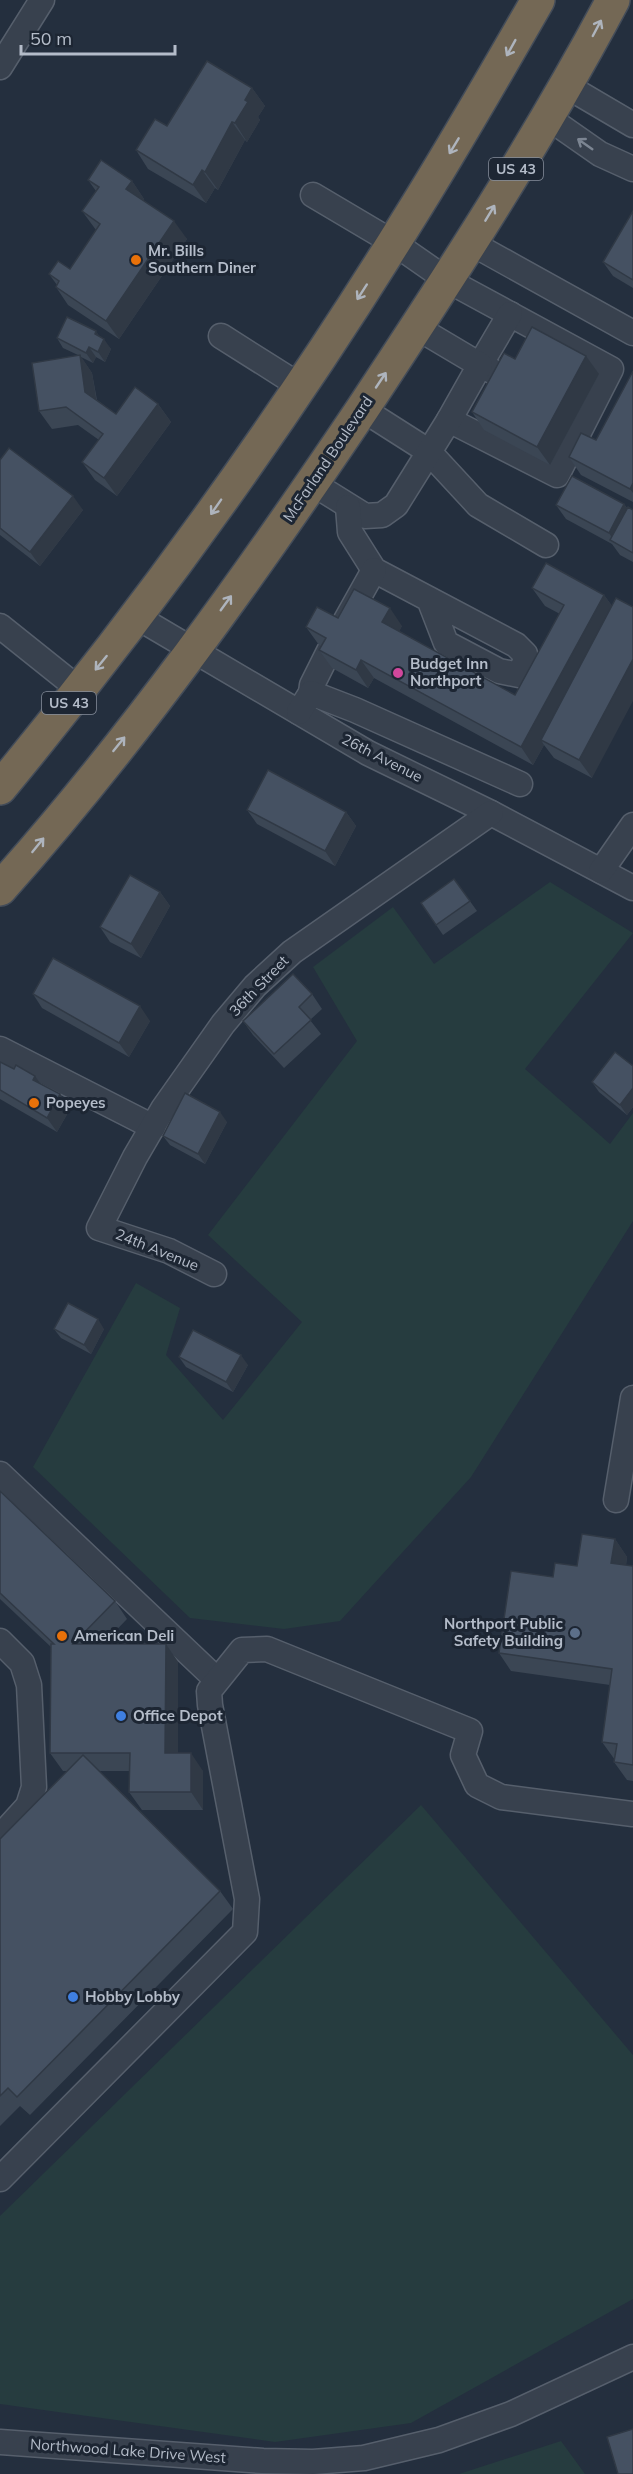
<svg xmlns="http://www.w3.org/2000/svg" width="633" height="2474" font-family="Mulish,sans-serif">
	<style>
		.green { fill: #263c3f }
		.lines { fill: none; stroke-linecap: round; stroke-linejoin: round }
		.minor-casing { stroke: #565f6c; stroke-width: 27 }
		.highway-casing { stroke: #434c59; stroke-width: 36 }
		.minor { stroke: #38414e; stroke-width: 24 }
		.highway { stroke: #746855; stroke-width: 33 }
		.wall { fill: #3b4654 }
		.shaded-wall { fill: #303945 }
		.building { fill: #455162; stroke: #303945; stroke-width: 1.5 }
		.oneway { stroke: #aeb4bd }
		.oneway2 { stroke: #7c8592 }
		.food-dot { fill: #e8710a; stroke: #1d2633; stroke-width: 2 }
		.hotel-dot { fill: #d1479c; stroke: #1d2633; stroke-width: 2 }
		.service-dot { fill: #5c6f8a; stroke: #1d2633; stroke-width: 2 }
		.shop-dot { fill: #3f7fe0; stroke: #1d2633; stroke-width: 2 }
		.labels { text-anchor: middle; stroke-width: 6; stroke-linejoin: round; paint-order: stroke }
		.shield { fill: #1d2633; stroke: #878f9c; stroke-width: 1.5 }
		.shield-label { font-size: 14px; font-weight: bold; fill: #b4bcc9 }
		.poi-label { font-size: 15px; font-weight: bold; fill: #b4bcc9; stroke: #1d2633; text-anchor: start }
		.street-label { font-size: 15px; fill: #b4bcc9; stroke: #1d2633 }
	</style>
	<rect width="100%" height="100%" fill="#242f3e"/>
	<!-- green -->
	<g class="green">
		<polygon points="550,882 633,933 525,1069 610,1144 633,1113 633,1221 471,1477 340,1621 284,1629 190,1618 33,1467 136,1283 180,1308 166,1355 223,1420 302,1322 208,1235 357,1041 313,967 393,907 434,964"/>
		<polygon points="421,1805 633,2055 633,2299 411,2423 275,2442 0,2404 0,2216"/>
		<polygon points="561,2441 585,2474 459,2474"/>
	</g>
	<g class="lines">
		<!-- minor casing -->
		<g class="minor-casing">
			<g id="minor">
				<polyline points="0,67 42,0"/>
				<polyline points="565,85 633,125"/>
				<polyline points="547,117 600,154 633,169"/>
				<polyline points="313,195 394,243 447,280 611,369 557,475 449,420"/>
				<polyline points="471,243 633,333"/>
				<polyline points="221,336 300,386"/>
				<polyline points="494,372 480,365 510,314"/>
				<polyline points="362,409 428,451 478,505 546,545"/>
				<polyline points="312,483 365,516 382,515 396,505 449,420 480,365 416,327"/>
				<polyline points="348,507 350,532 374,570 516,645 525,654 525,662 519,675 499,671 446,643 429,599"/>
				<polyline points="137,617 368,753 491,813 633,888"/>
				<polyline points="346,620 374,570"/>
				<polyline points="0,626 80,690"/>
				<polyline points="311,693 312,685 329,651"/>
				<polyline points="299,712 311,693 355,710 520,784"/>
				<polyline points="601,871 633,825"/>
				<polyline points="0,1049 153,1127"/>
				<polyline points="214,1274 169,1251 99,1228 135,1157 163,1109 223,1024 255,986 292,952 491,813"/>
				<polyline points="0,1474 217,1680"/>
				<polyline points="616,1500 633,1398"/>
				<polyline points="0,1641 22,1663 29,1685 34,1787 28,1806 0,1837"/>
				<polyline points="0,2179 245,1932 247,1899 210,1705 209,1691 242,1650 267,1649 470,1731 463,1755 477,1785 501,1797 633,1814"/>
				<polyline points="0,2442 263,2461 313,2462 364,2458 439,2440 511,2414 633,2357"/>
			</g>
		</g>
		<!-- highway casing -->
		<g class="highway-casing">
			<g id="highway">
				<path d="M0,788C148,609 284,420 406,223C452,150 495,75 538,0"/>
				<path d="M0,889C133,740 252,573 363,408C451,275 538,141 613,0"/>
			</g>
		</g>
		<!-- minor -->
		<use href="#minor" class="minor"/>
		<!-- highway -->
		<use href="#highway" class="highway"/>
	</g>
	<!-- wall -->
	<g class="wall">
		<polygon points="252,88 265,106 258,117 260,120 247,142 245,140 218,190 215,188 206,203 148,169 136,150 167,126"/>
		<polygon points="88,180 132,181 144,199 143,200 187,239 119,339 68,305 56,287 57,285 49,274 70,269 96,230 82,211 96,191"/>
		<polygon points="633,211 633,288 613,276 603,262"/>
		<polygon points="99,336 111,349 105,362 96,357 93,363 81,357 92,373 97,400 116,414 158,404 171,422 117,496 95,480 82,462 99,440 78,425 52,429 39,411 78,355 63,348 57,338"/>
		<polygon points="515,359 599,374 550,465 484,430 472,412"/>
		<polygon points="633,371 633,502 581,475 569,457 596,440"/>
		<polygon points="0,460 83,510 40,566 0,535"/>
		<polygon points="624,504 627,508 633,510 633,562 620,555 612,544 566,519 556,505"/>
		<polygon points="532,588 604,595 612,606 592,778 554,758 544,745 533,765 374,678 368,688 332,668 319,650 321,646 319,645 306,627 338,618 402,626 399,631 515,695 560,614 545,606"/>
		<polygon points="247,810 346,812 356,826 335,866 257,824"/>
		<polygon points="454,879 477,911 443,935 421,903"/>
		<polygon points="160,892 170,906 141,958 110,942 100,927"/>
		<polygon points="33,994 150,1021 129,1057 42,1008"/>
		<polygon points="312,994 322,1009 310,1020 321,1034 284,1068 253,1035 243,1021"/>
		<polygon points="0,1062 41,1084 70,1109 57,1132 0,1099"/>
		<polygon points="633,1066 633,1107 627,1115 599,1092 592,1082"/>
		<polygon points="227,1122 205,1164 170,1145 163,1136"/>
		<polygon points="54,1329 104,1329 91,1354 61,1338"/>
		<polygon points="179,1357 248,1365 233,1392 186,1367"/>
		<polygon points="0,1491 115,1601 127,1619 103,1644 166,1644 178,1662 178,1753 203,1771 203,1810 142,1810 129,1792 129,1771 99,1771 220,1891 233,1909 30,2115 20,2106 0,2126 0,1839 67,1771 63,1771 50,1753 51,1647 0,1599"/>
		<polygon points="615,1539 627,1557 626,1565 633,1566 633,1781 627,1780 614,1762 615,1760 602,1742 610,1685 511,1671 499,1653 553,1577 577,1566"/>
	</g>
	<!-- shaded-wall -->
	<g class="shaded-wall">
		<polygon points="252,88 265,106 258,117 260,120 247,142 235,123 245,100"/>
		<polygon points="232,122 245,140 218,190 205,172"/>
		<polygon points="202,170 215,188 206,203 193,185"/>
		<polygon points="132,181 144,199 139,207 126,189"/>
		<polygon points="174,221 187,239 119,339 106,321"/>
		<polygon points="96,331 103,341 104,339 111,349 105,362 98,352"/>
		<polygon points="89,347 96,357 93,363 86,353"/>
		<polygon points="80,355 92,373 98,410 85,392"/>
		<polygon points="586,356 599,374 550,465 537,447"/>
		<polygon points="158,404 171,422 117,496 104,478"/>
		<polygon points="633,483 633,493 630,489"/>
		<polygon points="73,496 83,510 40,566 30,552"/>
		<polygon points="624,504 633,517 616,544 609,533"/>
		<polygon points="604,595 617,613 541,740 544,745 533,765 521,747"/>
		<polygon points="390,608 402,626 395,640 382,622"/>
		<polygon points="633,659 633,701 592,778 579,760"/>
		<polygon points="361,660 374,678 368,688 356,670"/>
		<polygon points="346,812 356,826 335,866 325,851"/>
		<polygon points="160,892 170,906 141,958 131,944"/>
		<polygon points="140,1006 150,1021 129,1057 119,1043"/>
		<polygon points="35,1076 45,1090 33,1080"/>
		<polygon points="633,1088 633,1107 627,1115 620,1105"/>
		<polygon points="60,1094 70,1109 57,1132 47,1118"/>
		<polygon points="220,1112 227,1122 205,1164 198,1154"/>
		<polygon points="98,1319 104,1329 91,1354 84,1345"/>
		<polygon points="241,1355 248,1365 233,1392 226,1382"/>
		<polygon points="615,1539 627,1557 624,1581 611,1563"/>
		<polygon points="166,1644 178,1662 178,1771 165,1753"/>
		<polygon points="191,1753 203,1771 203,1810 191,1792"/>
	</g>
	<!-- building -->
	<g class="building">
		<polygon points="207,61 252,88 245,100 248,102 235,123 232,122 205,172 202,170 193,185 136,150 155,119 167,126"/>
		<polygon points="101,160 132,181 126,189 174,221 106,321 56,287 59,281 49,274 58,261 70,269 100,224 82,211 99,187 88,180"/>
		<polygon points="633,211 633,280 603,262"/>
		<polygon points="67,317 96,331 95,334 104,339 98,352 89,347 86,353 57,338"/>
		<polygon points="532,327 586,356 537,447 472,412 504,353 515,359"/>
		<polygon points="80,355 85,392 116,414 135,387 158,404 104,478 82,462 103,434 66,407 39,411 32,363"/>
		<polygon points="633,371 633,483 630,489 569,457 581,433 596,440"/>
		<polygon points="9,448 73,496 30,552 0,528 0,460"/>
		<polygon points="572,476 624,504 609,533 556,505"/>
		<polygon points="628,507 633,510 633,553 610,540"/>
		<polygon points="546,563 604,595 521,747 361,660 356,670 319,650 326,638 306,627 317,607 338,618 354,589 390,608 382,622 515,695 564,605 532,588"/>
		<polygon points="616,598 633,607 633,659 579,760 541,740"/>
		<polygon points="268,770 346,812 325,851 247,810"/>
		<polygon points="130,875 160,892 131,944 100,927"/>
		<polygon points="454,879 470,901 436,925 421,903"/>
		<polygon points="53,958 140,1006 119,1043 33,994"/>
		<polygon points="293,974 312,994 299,1007 311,1020 274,1054 243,1021"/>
		<polygon points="615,1052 633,1066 633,1088 620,1105 592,1082"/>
		<polygon points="0,1062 14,1069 16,1065 35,1076 33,1080 60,1094 47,1118 0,1090"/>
		<polygon points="185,1093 220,1112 198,1154 163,1136"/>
		<polygon points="68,1303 98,1319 84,1345 54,1329"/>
		<polygon points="193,1330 241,1355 226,1382 179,1357"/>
		<polygon points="0,1491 115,1601 73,1644 166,1644 165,1753 191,1753 191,1792 129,1792 130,1753 50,1753 51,1644 54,1644 0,1593"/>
		<polygon points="582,1534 615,1539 611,1563 633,1566 633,1765 614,1762 617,1744 602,1742 612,1669 499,1653 511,1571 553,1577 555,1563 577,1566"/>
		<polygon points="83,1755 220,1891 17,2097 8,2088 0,2096 0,1839"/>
		<polygon points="633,2429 633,2474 618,2474 607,2437"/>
	</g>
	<!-- one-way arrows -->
	<defs><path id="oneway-shaft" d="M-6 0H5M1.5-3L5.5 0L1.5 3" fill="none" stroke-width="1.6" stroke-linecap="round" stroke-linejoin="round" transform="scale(1.5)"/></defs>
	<g class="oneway">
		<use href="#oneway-shaft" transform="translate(597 28) rotate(-62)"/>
		<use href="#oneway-shaft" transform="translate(511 48) rotate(119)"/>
		<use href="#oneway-shaft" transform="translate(454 146) rotate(121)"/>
		<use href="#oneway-shaft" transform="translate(490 213) rotate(-59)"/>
		<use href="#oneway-shaft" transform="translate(362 292) rotate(123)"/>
		<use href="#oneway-shaft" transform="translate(381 380) rotate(-56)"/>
		<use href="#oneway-shaft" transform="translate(216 507) rotate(125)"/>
		<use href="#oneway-shaft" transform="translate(226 603) rotate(-54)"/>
		<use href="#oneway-shaft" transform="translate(101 663) rotate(129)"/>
		<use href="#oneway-shaft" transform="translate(119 744) rotate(-51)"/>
		<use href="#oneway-shaft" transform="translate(38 845) rotate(-51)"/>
	</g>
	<use class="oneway2" href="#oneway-shaft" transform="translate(585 144) rotate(-145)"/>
	<!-- markers -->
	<g class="food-dot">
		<circle cx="136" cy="260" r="6"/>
		<circle cx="34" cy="1103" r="6"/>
		<circle cx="62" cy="1636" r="6"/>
	</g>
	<circle class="hotel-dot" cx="398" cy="673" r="6"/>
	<circle class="service-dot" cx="575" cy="1633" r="6"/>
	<g class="shop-dot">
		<circle cx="121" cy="1716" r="6"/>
		<circle cx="73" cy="1997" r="6"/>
	</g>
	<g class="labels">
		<!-- shield labels -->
		<g class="shield">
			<rect x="489" y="158" width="54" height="22" rx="4.5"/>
			<rect x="42" y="692" width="54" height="22" rx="4.5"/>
		</g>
		<g class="shield-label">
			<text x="516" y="174">US 43</text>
			<text x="69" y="708">US 43</text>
		</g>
		<!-- poi labels -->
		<g class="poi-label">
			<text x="148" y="256">Mr. Bills<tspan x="148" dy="17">Southern Diner</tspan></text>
			<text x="410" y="669">Budget Inn<tspan x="410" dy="17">Northport</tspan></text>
			<text x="46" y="1108">Popeyes</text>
			<text x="563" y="1629" text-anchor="end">Northport Public<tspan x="563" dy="17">Safety Building</tspan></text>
			<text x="74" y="1641">American Deli</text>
			<text x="133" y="1721">Office Depot</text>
			<text x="85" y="2002">Hobby Lobby</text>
		</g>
		<!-- street labels -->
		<g class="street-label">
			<text transform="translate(328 459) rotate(-56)" y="5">McFarland Boulevard</text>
			<text transform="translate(382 758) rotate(27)" y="5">26th Avenue</text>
			<text transform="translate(259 986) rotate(-46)" y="5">36th Street</text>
			<text transform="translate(157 1250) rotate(22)" y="5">24th Avenue</text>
			<text transform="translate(128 2451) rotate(4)" y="5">Northwood Lake Drive West</text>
		</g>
	</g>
	<!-- scale -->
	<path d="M21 45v9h154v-9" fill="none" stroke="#b4bcc9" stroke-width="3"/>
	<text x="30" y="45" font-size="18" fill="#b4bcc9" stroke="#1d2633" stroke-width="4.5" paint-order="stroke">50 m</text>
</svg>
